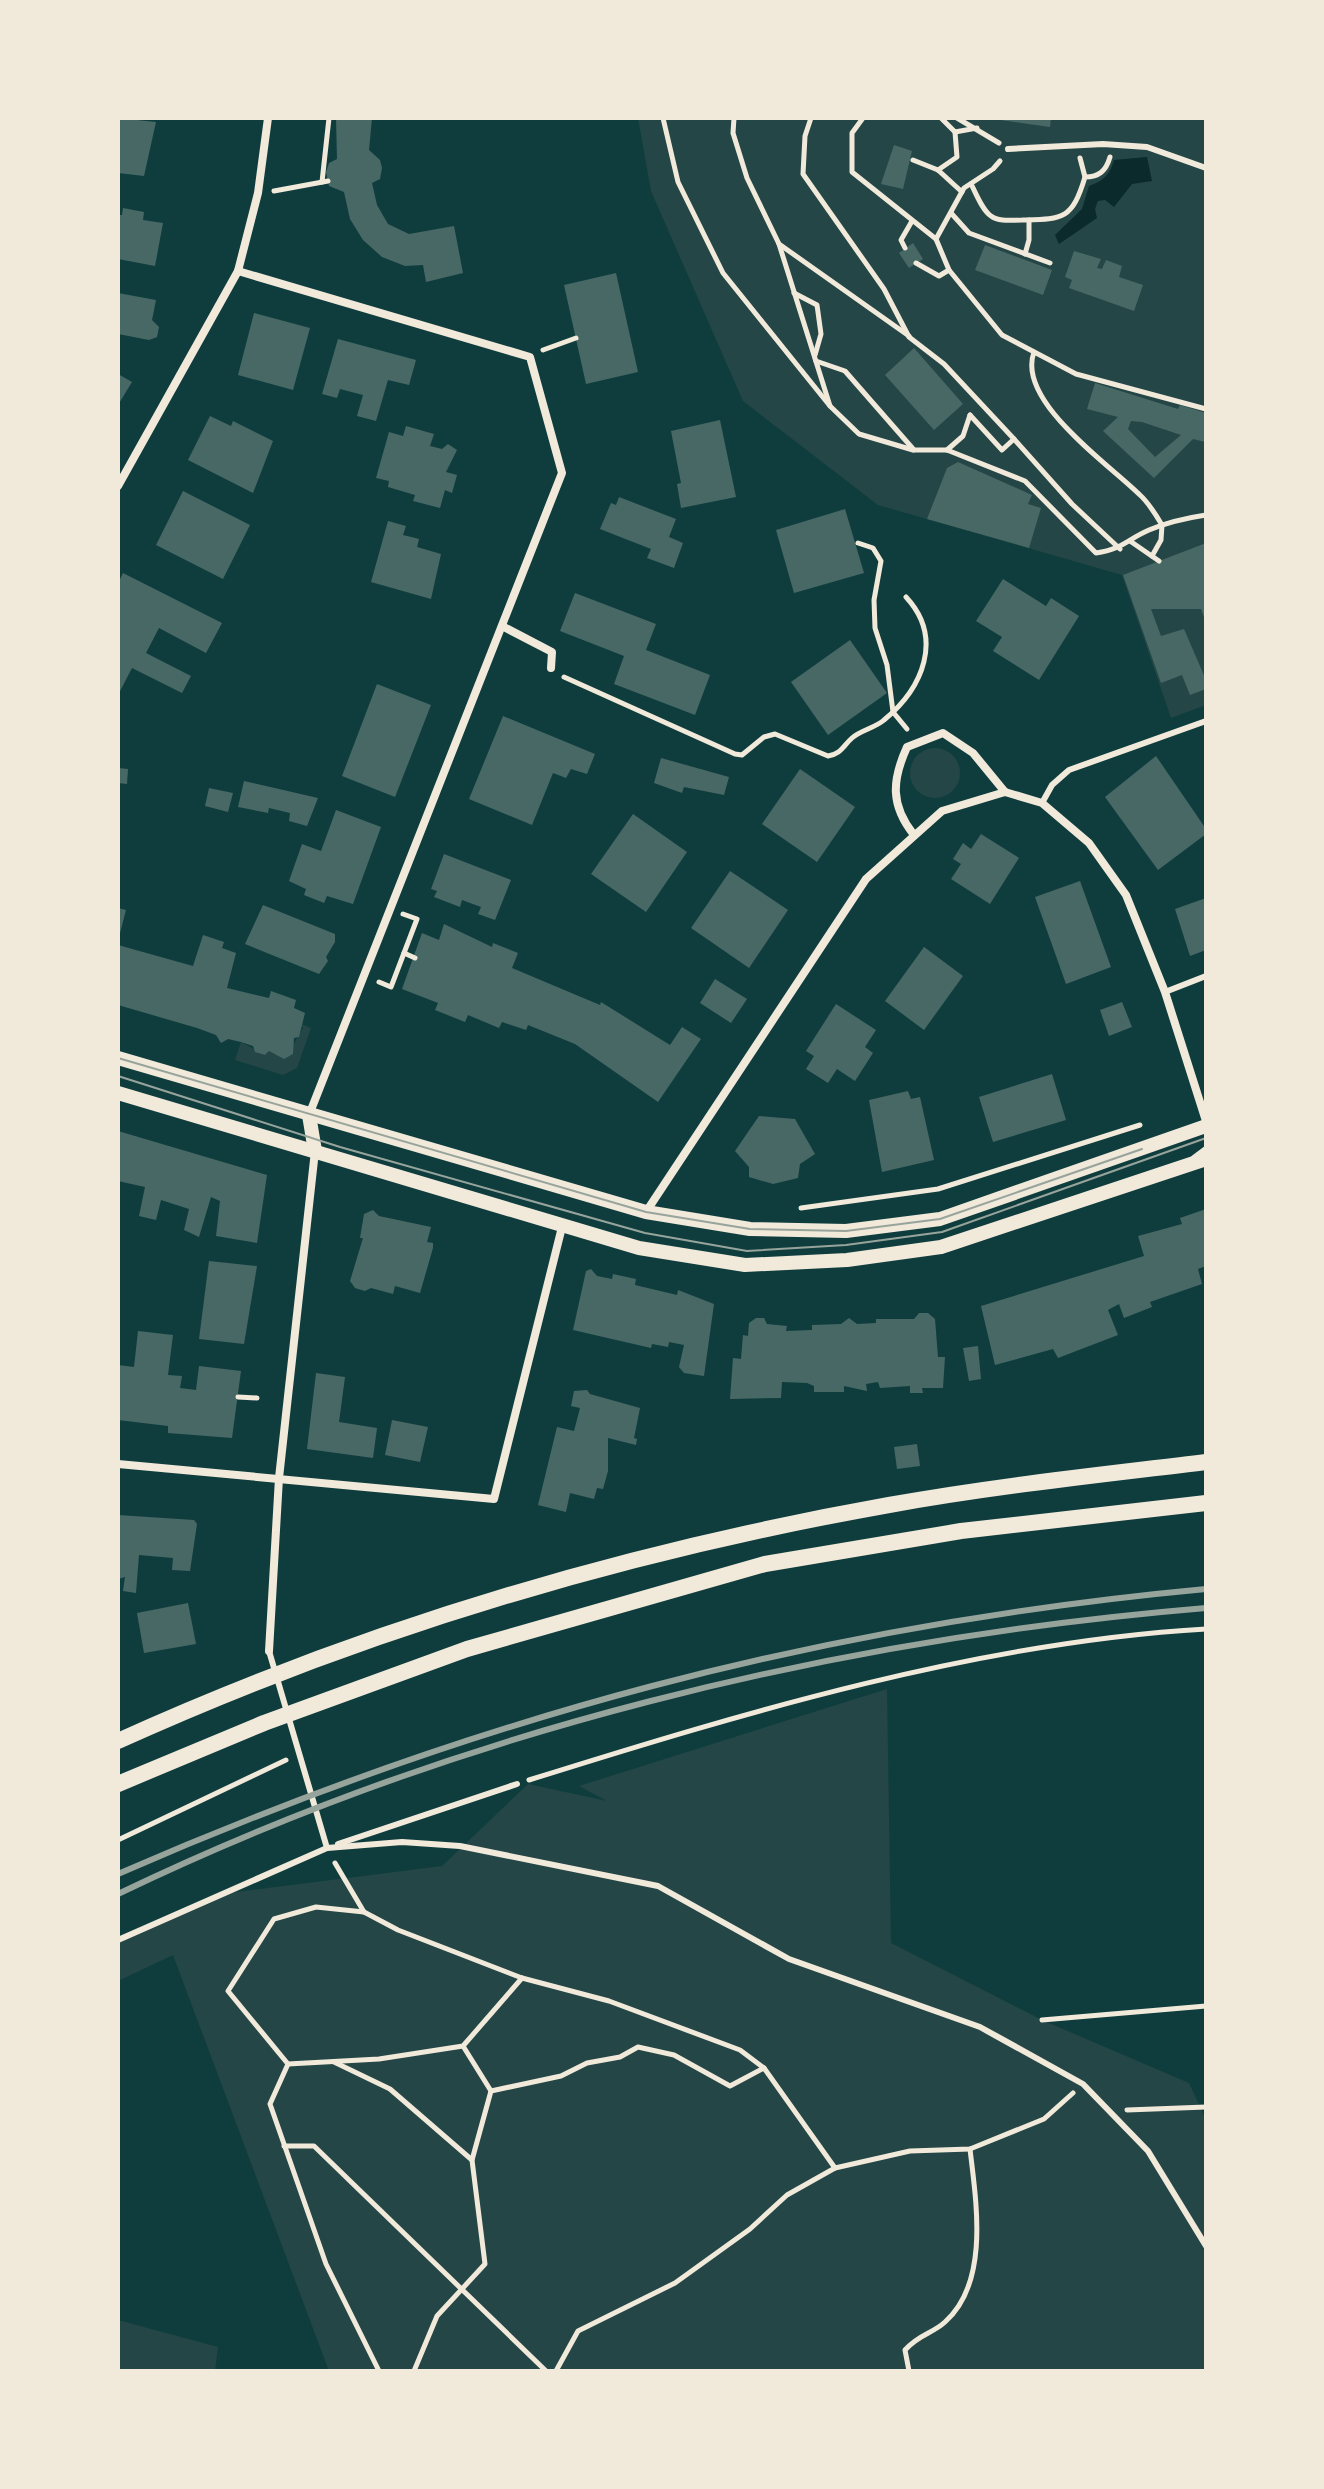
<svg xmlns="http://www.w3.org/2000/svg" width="1324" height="2489" font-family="'Nunito Sans',sans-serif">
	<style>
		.green { fill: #244646 }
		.water { fill: #0a2a2b }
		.building { fill: #486865; fill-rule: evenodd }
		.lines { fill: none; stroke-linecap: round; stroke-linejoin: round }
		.path { stroke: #f1e9da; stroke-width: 5 }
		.service { stroke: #f1e9da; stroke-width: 6 }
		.minor { stroke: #f1e9da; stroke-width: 8 }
		.tertiary { stroke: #f1e9da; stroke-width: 14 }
		.secondary { stroke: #f1e9da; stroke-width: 16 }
		.tram { stroke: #97a49c; stroke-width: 2 }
		.rail { stroke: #97a49c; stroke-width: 6 }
	</style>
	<rect width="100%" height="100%" fill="#0f3d3e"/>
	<!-- green -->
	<g class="green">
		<polygon points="638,118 1206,118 1206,705 1171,718 1122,575 878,505 743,401 651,191"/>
		<circle cx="935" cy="773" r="25"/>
		<polygon points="301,1024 311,1028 297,1068 283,1075 235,1060 241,1042 265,1055 269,1051 284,1058 293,1054 291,1049 303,1028"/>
		<polygon points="887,1689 891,1943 1042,2020 1189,2083 1206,2120 1206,2371 329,2371 173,1955 118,1981 118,1942 228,1893 442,1866 528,1784 607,1801 579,1786"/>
		<polygon points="118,2320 218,2347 215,2371 118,2371"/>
	</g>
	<!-- water -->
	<path class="water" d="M1147,157L1152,181L1132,184L1114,207L1105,200L1098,201L1095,209L1097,218L1059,244L1055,235L1082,209L1089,186C1103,181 1110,175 1114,160Z"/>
	<!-- building -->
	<g class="building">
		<polygon points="118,118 156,122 144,176 118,173"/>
		<polygon points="336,118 372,118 369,150 380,160 382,168 380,179 372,183 377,205 388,224 409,234 454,226 463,273 426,282 423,265 405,266 382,257 363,240 350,219 344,192 329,186 326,172 329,163 337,159"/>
		<polygon points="1000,118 1051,118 1050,127 1000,120"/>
		<polygon points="894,145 912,151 903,189 881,184"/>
		<polygon points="123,208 144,212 143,220 163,223 155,266 118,259 118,215 122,215"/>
		<polygon points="913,243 923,259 909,268 899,253"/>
		<polygon points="985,245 1052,270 1043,295 975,270"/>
		<polygon points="1074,251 1101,259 1097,268 1102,269 1106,260 1122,266 1119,277 1143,285 1134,311 1069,288 1072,280 1065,277"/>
		<polygon points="616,273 638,372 586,384 564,285"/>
		<polygon points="118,293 156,300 152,320 159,327 157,337 149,340 118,334"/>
		<polygon points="254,313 310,328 293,390 238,375"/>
		<polygon points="338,339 416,360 409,385 388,380 376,421 357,416 363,395 340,389 337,398 322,394"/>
		<polygon points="914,348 963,404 934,430 885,375"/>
		<polygon points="118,374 132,382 118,405"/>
		<path d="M1095,383L1178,409L1180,405L1206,413L1205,442L1193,439L1154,478L1103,431L1118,417L1087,409ZM1131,421L1142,422L1181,435L1155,457L1128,429Z"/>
		<polygon points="210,416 231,426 233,421 273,441 253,493 188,460"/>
		<polygon points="720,420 736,497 681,508 677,484 681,483 671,431"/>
		<polygon points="406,426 434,434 430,446 442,449 448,444 457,450 446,472 457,475 452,493 445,490 440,508 413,501 415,495 388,487 389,481 376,478 389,432 403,436"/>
		<polygon points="958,462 1032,495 1028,504 1041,508 1029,548 927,519 947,468"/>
		<polygon points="183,491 250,525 223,579 156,545"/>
		<polygon points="619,497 676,519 669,537 683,543 674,568 647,558 651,549 600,529 611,503 616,505"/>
		<polygon points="845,509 864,573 794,593 776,530"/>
		<polygon points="388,521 406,526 403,535 419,539 417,547 441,554 431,599 371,582"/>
		<polygon points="1206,543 1206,623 1201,609 1151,609 1161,636 1184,629 1206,680 1206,689 1190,695 1182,675 1161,683 1123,575"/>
		<polygon points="123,573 222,623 206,653 159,628 146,653 191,676 182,693 132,668 118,695 118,583"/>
		<polygon points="1003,579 1046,606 1051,598 1079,616 1039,680 993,651 1002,637 976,621"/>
		<polygon points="575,593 656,624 646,650 710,675 695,715 614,684 624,656 560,631"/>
		<polygon points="850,640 887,693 828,735 791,682"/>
		<polygon points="377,684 431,705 395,797 342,776"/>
		<polygon points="503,716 595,754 587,774 571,769 566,778 553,773 532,825 469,799"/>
		<polygon points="1156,756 1206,829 1206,834 1158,870 1105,797"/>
		<polygon points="661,758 729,777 724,795 684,787 682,793 654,783"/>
		<polygon points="118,768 128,769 127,784 118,783"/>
		<polygon points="800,769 855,807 817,862 762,824"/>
		<polygon points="244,781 318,798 307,826 289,821 290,813 269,808 268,813 238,807"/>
		<polygon points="209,788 233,793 228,812 205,806"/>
		<polygon points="336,810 381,827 353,904 327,896 324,903 304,895 306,889 289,881 302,844 321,851"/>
		<polygon points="633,814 687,852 646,912 591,874"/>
		<polygon points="981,834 1019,858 990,904 951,879 961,864 953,859 963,843 971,849"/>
		<polygon points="444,854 511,880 495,920 478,914 481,907 462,900 460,907 434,897 437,891 431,889"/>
		<polygon points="730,871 788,910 749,968 691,928"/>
		<polygon points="1080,881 1111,967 1066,984 1035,897"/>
		<polygon points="1206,898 1206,950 1190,956 1175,909"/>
		<polygon points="263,905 335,934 335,942 326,957 328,961 319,974 245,944"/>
		<polygon points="118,908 126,910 119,937 118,937"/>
		<polygon points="444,924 492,947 493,943 518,953 512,968 600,1005 601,1002 670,1045 682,1027 701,1039 658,1102 575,1044 528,1025 526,1030 502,1022 499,1028 468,1015 465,1022 435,1010 438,1003 402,989 422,933 439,940"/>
		<polygon points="203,935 224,942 222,948 236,953 227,988 269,998 271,991 296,1000 294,1008 305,1013 299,1037 294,1038 293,1054 284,1059 269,1051 265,1055 255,1052 253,1046 241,1042 228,1039 221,1043 216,1035 197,1028 118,1005 118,945 193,966"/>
		<polygon points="924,947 963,976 924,1030 885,1001"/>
		<polygon points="715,979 747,999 731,1023 700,1003"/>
		<polygon points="1122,1002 1132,1027 1109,1036 1100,1010"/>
		<polygon points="836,1004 876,1030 865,1047 873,1053 855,1081 837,1069 828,1083 806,1069 814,1056 806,1051"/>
		<polygon points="1052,1074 1066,1120 993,1142 979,1097"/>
		<polygon points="908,1091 911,1099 920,1097 934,1160 882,1172 869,1100"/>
		<polygon points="759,1116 795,1119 815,1154 800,1164 798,1178 773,1184 749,1177 749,1167 735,1151"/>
		<polygon points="118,1131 267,1175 257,1243 216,1236 220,1201 211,1197 199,1237 184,1230 189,1209 161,1200 156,1220 139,1216 145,1187 118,1181"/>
		<polygon points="1206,1209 1206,1266 1198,1269 1202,1284 1150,1302 1152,1307 1124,1318 1119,1304 1108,1310 1118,1335 1058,1358 1053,1349 995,1365 981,1306 1144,1256 1138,1236 1182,1224 1180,1218"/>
		<polygon points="373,1210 379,1216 431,1227 427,1242 433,1243 433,1248 420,1293 395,1286 393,1294 371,1288 365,1291 355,1288 350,1281 363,1238 360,1238 364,1214"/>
		<polygon points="209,1261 257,1266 244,1344 199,1339"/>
		<polygon points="591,1269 597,1276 612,1279 613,1274 636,1279 635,1285 677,1295 678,1290 714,1304 704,1376 684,1373 679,1367 684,1345 669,1342 668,1347 652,1344 651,1348 573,1330 586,1271"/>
		<polygon points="919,1313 928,1313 935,1319 938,1357 945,1357 943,1388 922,1388 923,1393 910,1393 910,1386 880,1388 878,1382 866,1384 867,1391 844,1386 844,1392 814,1392 814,1386 807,1383 782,1382 781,1398 730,1399 733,1358 741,1359 743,1335 748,1336 749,1323 756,1318 764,1318 767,1324 787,1326 786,1331 812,1330 812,1325 841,1324 849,1318 857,1324 876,1323 876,1319 914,1319"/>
		<polygon points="138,1331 173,1335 168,1375 182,1376 180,1388 196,1390 199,1366 241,1371 232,1438 168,1433 168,1426 118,1420 118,1365 134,1367"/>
		<polygon points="978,1346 981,1379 969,1381 963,1348"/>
		<polygon points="316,1373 345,1377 339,1422 377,1428 373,1458 307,1449"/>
		<polygon points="587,1390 590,1394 640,1408 634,1438 637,1439 636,1445 608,1438 608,1471 603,1489 597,1488 594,1499 570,1493 566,1512 538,1505 557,1427 574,1431 580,1408 571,1406 574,1391"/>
		<polygon points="392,1420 428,1427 420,1462 385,1455"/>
		<polygon points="917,1444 920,1466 897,1469 894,1447"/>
		<polygon points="118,1515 194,1520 197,1524 190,1571 172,1570 173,1558 139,1555 136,1593 123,1591 125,1577 118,1579"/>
		<polygon points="188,1603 196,1644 144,1653 137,1613"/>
	</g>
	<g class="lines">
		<!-- path -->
		<g class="path">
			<polyline points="663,118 678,182 723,273 830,406"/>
			<polyline points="734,118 733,133 747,178 779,244 909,336"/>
			<polyline points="811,118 805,136 803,174 884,289 909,337 944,364 1014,439 1002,450 970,415"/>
			<polyline points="863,118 852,133 852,172 936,239 949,270 1002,335 1076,374 1206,409"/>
			<polyline points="941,118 955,132 977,128"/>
			<polyline points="957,118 999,143"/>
			<polyline points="1080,158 1085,177"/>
			<polyline points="913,160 938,170 962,192"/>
			<polyline points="938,170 957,157 955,132"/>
			<polyline points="322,182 329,118"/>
			<path d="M971,184C976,193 982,210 991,216C999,222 1012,220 1022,220C1063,219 1072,220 1085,177C1099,177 1106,171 1110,157"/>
			<polyline points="274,191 328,181"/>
			<polyline points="951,213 969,233 1050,263"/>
			<polyline points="936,239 964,188 993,169 1000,161"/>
			<polyline points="779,244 830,406 859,434 913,450"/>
			<polyline points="905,248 901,240 912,221"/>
			<polyline points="1025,254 1029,240 1029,220"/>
			<polyline points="916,263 939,276 949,270"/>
			<polyline points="794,293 817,305 821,334 815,355"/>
			<polyline points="543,350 576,338"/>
			<path d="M1034,352C1016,401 1109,464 1140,495C1149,503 1156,515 1162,525L1161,540L1152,556"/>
			<path d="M816,361L845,371L914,450H947L1025,481L1096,553C1123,549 1126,540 1149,530C1168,522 1186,518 1206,515"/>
			<polyline points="1014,439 1072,504 1120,549"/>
			<polyline points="947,450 963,436 970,415"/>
			<polyline points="1130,541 1159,561"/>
			<polyline points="858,543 873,548 881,561 874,600 875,628 887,665 893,712 907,729"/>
			<path d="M564,677L735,754L742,755L764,737L775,734L828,756C841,754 843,746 852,738C861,730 875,728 884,720C923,688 944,638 906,597"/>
			<polyline points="404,953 415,958"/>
			<polyline points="379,982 391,987 417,919 403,914"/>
			<polyline points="801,1208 938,1189 1140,1125"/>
			<polyline points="238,1397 257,1398"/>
			<path d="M529,1780C746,1712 979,1642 1206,1629"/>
			<polyline points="118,1840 286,1760"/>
			<polyline points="335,1863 364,1912 316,1907 274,1919 228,1991 288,2064 270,2104 326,2264 379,2371"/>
			<polyline points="364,1912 398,1930 522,1978 609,2001 740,2050 764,2068 835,2168"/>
			<polyline points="1042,2020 1206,2006"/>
			<polyline points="463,2046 491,2091"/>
			<polyline points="334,2062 390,2089 472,2160"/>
			<polyline points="288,2064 379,2059 463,2046 522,1978"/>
			<polyline points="1127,2110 1206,2107"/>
			<polyline points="284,2146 314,2146 546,2371"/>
			<polyline points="414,2371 437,2316 485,2264 472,2160 491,2091 561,2076 587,2063 620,2057 638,2047 674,2055 730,2086 764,2068"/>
			<polyline points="556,2371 578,2331 675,2283 750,2229 787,2195 835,2168 910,2151 970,2149 1044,2119 1073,2093"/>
			<path d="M909,2371L905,2350C919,2334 932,2334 945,2322C990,2282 976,2201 970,2149"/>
		</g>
		<!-- service -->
		<g class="service">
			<polyline points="1008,149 1103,144 1147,147 1206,168"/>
			<polyline points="1042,803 1052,785 1069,770 1206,721"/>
			<polyline points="1165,992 1206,976"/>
			<polyline points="1194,1158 1206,1149"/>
			<polyline points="269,1651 327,1848"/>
			<polyline points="338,1844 517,1784"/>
			<polyline points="327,1848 402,1842 460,1846 658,1886 789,1959 980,2027 1083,2084 1148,2151 1206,2246"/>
			<polyline points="118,1940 327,1848"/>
		</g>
		<!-- minor -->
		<g class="minor">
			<polyline points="238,271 530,357 562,473 309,1115"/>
			<polyline points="118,486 238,271 258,193 268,118"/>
			<polyline points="502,626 552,652 551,668"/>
			<polyline points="1005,792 1042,803 1089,843 1126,895 1165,992 1206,1121"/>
			<path d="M914,835C890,805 892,780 907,747L943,733L973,753L1005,792"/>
			<polyline points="646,1212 866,879 942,811 1005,792"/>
			<polyline points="118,1464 494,1499 562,1227"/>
			<polyline points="269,1651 279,1478 315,1151"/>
		</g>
		<!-- tertiary -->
		<g class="tertiary">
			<polyline points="118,1058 646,1212 750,1229 846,1231 940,1219 1206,1126"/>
			<polyline points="118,1093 639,1248 745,1265 847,1260 941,1247 1206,1159"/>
			<polyline points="309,1115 315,1151"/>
		</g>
		<!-- secondary -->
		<g class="secondary">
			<path d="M118,1741C363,1630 625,1552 889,1505C994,1486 1100,1475 1206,1462"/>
			<polyline points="118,1784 264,1723 467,1649 765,1564 961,1531 1206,1503"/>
		</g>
		<!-- tram -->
		<g class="tram">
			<polyline points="118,1058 646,1212 750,1229 846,1231 940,1219 1142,1149"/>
			<polyline points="118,1076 340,1147 645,1233 747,1251 846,1245 942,1232 1206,1138"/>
		</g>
		<!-- rail -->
		<g class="rail">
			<path d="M118,1874C475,1718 818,1625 1206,1589"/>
			<path d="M118,1894C456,1731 833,1639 1206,1608"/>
		</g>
	</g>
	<!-- border -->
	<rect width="1324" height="2489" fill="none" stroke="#f1e9da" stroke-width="240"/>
</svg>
